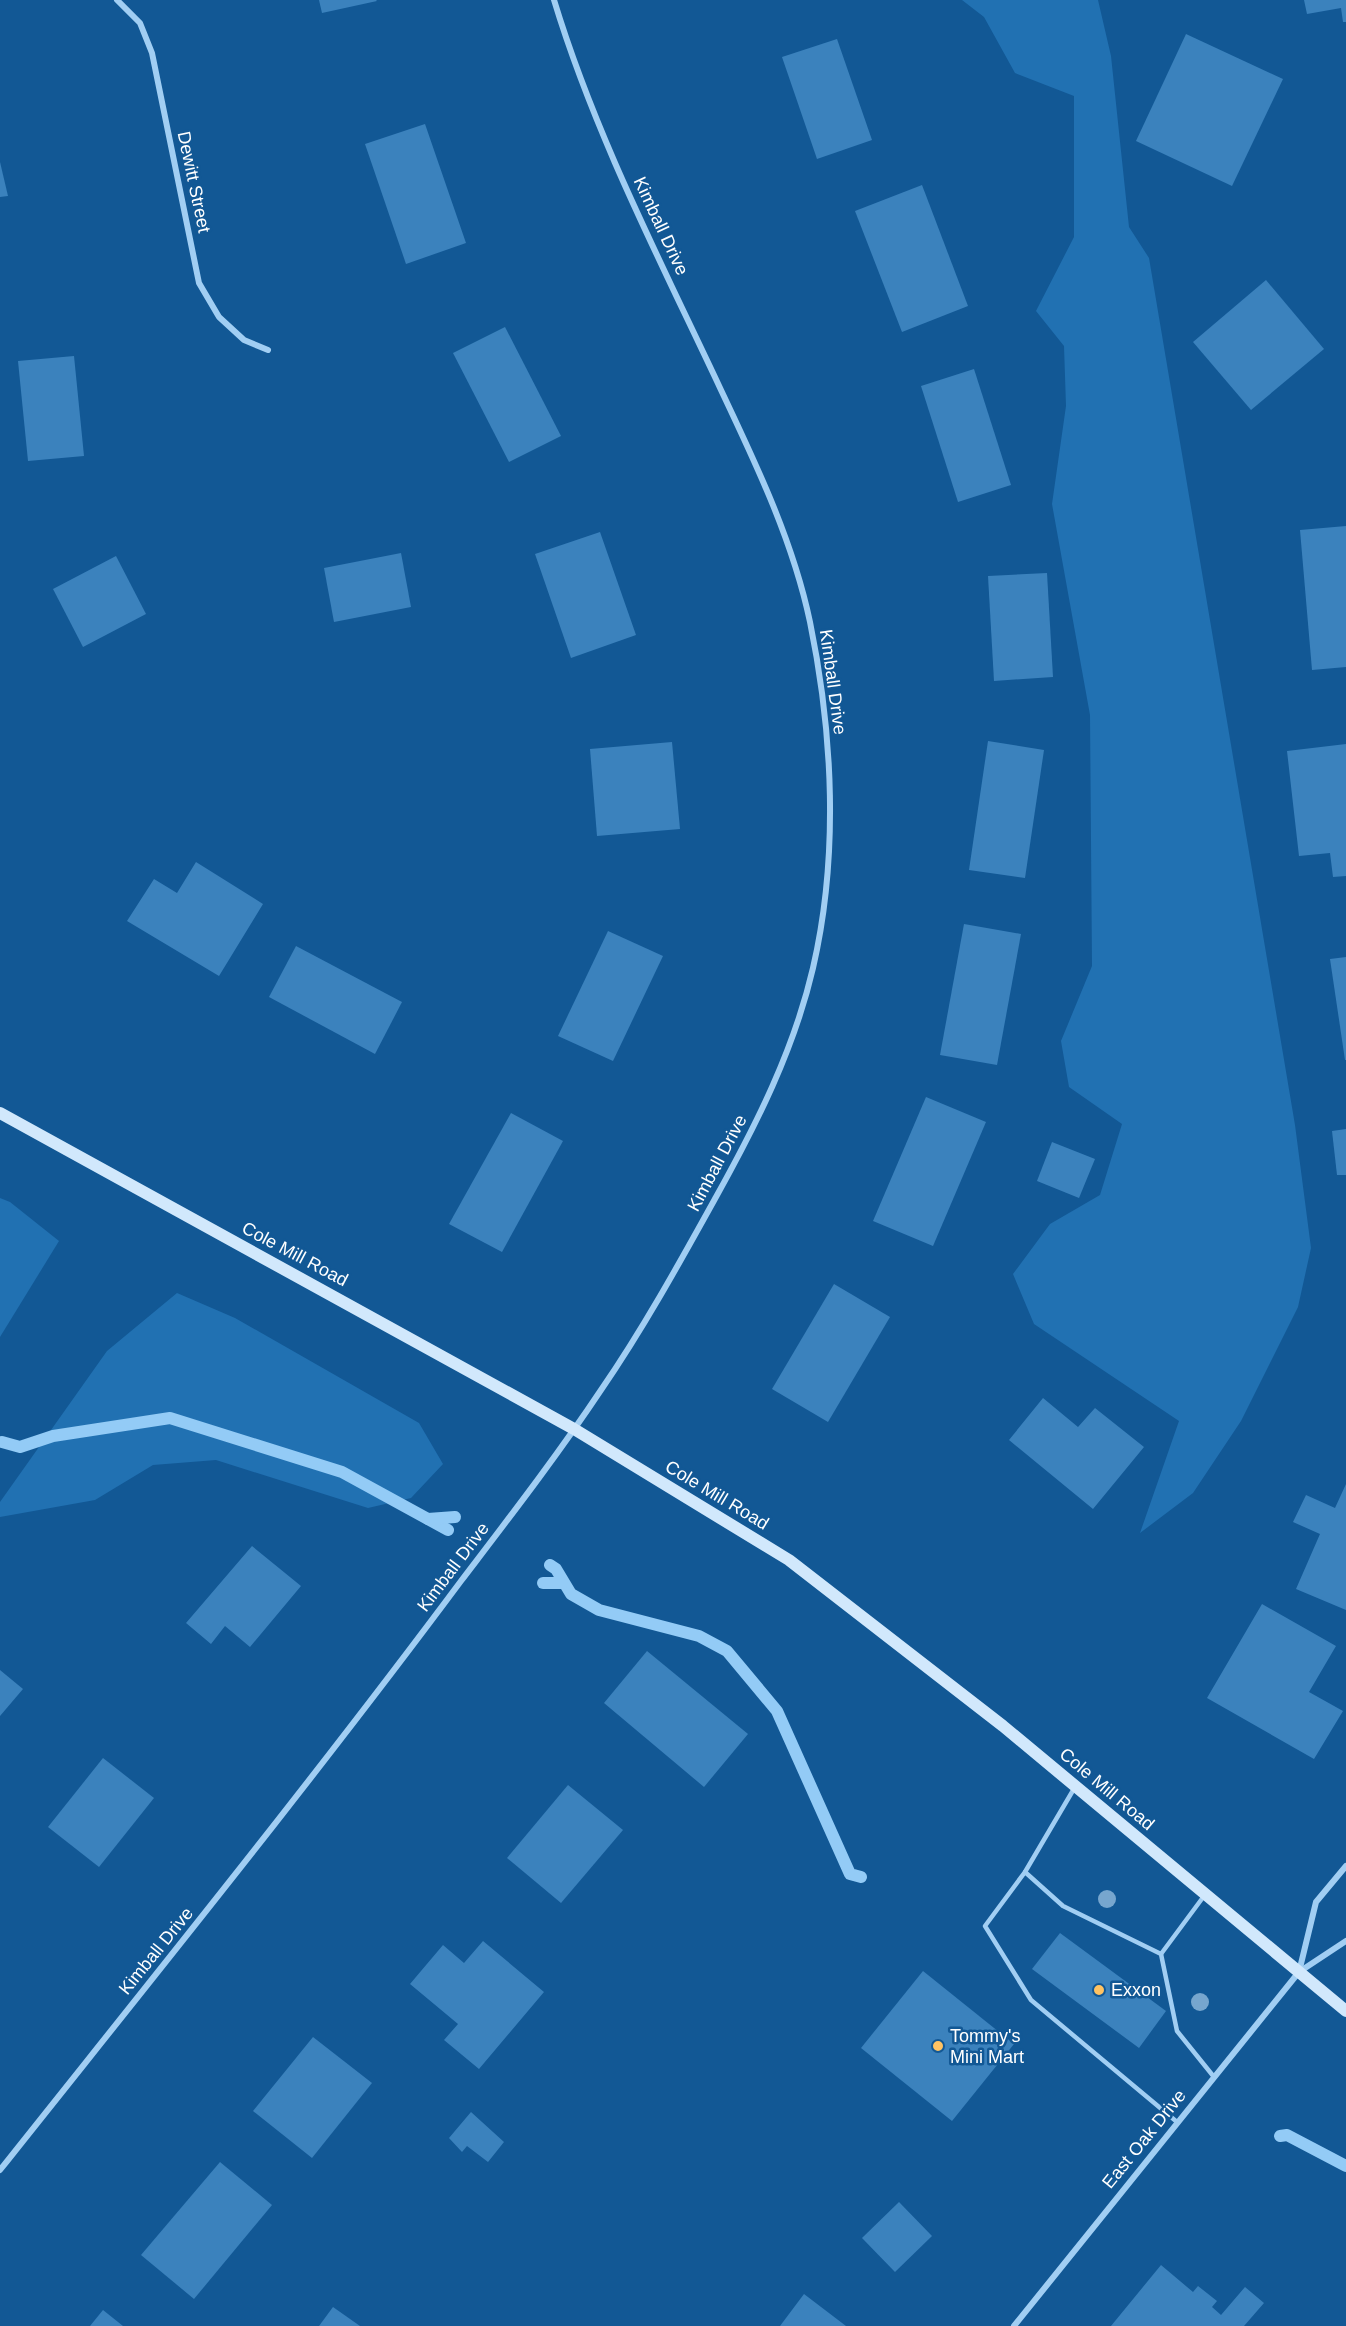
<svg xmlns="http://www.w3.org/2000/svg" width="1346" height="2326" font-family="Arial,sans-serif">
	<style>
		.green { fill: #2171b2 }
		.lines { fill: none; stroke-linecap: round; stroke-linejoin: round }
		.stream { stroke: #93cbf6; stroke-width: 12 }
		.building { fill: #3b82bd }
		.lane { stroke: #a1cef3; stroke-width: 4.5 }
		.street { stroke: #a1cef3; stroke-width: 6 }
		.secondary { stroke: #d1e8fc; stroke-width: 12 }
		.tree { fill: #77a6ce }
		.poi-dot { fill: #ffc363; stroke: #125895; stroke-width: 2 }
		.labels { text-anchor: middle; stroke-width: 5; stroke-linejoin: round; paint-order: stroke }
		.street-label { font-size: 18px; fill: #fff; stroke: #125895 }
		.poi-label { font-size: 18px; fill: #fff; stroke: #125895; text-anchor: start }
	</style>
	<rect width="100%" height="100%" fill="#125895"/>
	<!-- green -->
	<g class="green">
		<polygon points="962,0 1098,0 1111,56 1129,227 1149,258 1295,1125 1311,1248 1298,1307 1241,1421 1193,1493 1140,1533 1179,1421 1034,1324 1013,1274 1050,1224 1100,1195 1122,1124 1069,1087 1061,1041 1092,966 1090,715 1052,504 1066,406 1064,346 1036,311 1074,237 1074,96 1015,73 984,17"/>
		<polygon points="0,1198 10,1202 59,1241 0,1337"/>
		<polygon points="177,1293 235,1318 419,1423 443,1464 411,1498 368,1508 216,1460 153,1465 95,1500 0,1517 0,1502 107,1351"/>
	</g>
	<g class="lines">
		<!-- stream -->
		<g class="stream">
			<polyline points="2,1442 20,1447 53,1436 170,1418 342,1472 448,1530"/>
			<polyline points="428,1519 455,1517"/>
			<polyline points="550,1565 556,1569 571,1594 599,1610 699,1636 727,1651 777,1711 850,1874 861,1877"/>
			<polyline points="543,1583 562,1583"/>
			<polyline points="1280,2136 1287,2135 1346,2166"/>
		</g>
	</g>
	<!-- building -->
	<g class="building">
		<polygon points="319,0 376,0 377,1 322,13"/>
		<polygon points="1304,0 1346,0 1346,22 1343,22 1341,8 1307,14"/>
		<polygon points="1186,34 1283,79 1232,186 1136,141"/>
		<polygon points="837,39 872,140 817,159 782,57"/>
		<polygon points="425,124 466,243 406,264 365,144"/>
		<polygon points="0,162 8,196 0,197"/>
		<polygon points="922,185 968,306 902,332 855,211"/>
		<polygon points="1266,280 1324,349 1251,410 1193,342"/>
		<polygon points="505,327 561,436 509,462 453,353"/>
		<polygon points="74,356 84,456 28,461 18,361"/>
		<polygon points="974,369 1011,485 958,502 921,386"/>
		<polygon points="1346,526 1346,667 1312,670 1300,530"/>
		<polygon points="600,532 636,635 571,658 535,554"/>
		<polygon points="401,553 411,607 334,622 324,568"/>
		<polygon points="116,556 146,614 83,647 53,589"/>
		<polygon points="1047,573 1053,677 994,681 988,576"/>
		<polygon points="988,741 1044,750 1025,878 969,870"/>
		<polygon points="672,742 680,829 597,836 590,749"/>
		<polygon points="1346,744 1346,876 1333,877 1330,853 1299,856 1287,751"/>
		<polygon points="196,862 263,904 219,976 127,921 154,879 177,893"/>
		<polygon points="964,924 1021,934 997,1065 940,1055"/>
		<polygon points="608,931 663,956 613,1061 558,1036"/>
		<polygon points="296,946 402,1002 375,1054 269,997"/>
		<polygon points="1346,957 1346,1060 1345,1060 1330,959"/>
		<polygon points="926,1097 986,1122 933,1246 873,1221"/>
		<polygon points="511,1113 563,1141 502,1252 449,1224"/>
		<polygon points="1346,1129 1346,1175 1337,1175 1332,1131"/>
		<polygon points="1052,1142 1095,1159 1079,1198 1037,1181"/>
		<polygon points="834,1284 890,1317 828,1422 772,1389"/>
		<polygon points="1043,1398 1078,1427 1095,1408 1144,1447 1093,1509 1009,1440"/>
		<polygon points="1346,1484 1346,1610 1296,1589 1320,1534 1293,1522 1306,1495 1335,1508"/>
		<polygon points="252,1546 301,1586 250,1647 225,1626 211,1644 186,1623"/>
		<polygon points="1262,1604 1336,1646 1309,1692 1343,1711 1314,1759 1207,1698"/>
		<polygon points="647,1651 748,1734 704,1787 604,1703"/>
		<polygon points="0,1670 23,1689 0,1716"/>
		<polygon points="103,1758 154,1798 99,1867 48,1827"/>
		<polygon points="568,1785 623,1830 561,1903 507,1858"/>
		<polygon points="1060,1933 1166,2011 1139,2048 1032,1969"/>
		<polygon points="483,1941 544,1992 479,2069 444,2040 458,2024 410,1984 443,1945 464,1963"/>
		<polygon points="923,1971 1014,2044 952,2121 861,2048"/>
		<polygon points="313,2037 372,2083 312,2158 253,2111"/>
		<polygon points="471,2112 504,2142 488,2162 467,2146 462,2152 449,2138"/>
		<polygon points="220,2162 272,2205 194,2299 141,2255"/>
		<polygon points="899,2202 932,2236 895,2272 862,2238"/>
		<polygon points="1161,2265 1193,2292 1198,2286 1217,2301 1212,2307 1221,2315 1245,2287 1264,2303 1244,2326 1111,2326"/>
		<polygon points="804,2294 846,2326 780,2326"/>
		<polygon points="333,2307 360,2326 319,2326"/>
		<polygon points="103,2310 123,2326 90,2326"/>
	</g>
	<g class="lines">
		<!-- lane -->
		<g class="lane">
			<polyline points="1025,1872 1075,1787"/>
			<polyline points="1161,1954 1204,1896"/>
			<polyline points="1177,2122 1031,2000 985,1926 1025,1872 1063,1906 1161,1954 1177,2031 1214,2077"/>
		</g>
		<!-- street -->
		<g class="street">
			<polyline points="117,0 140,23 152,53 199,283 219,317 244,340 268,350"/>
			<polyline points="1299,1972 1316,1902 1346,1866"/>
			<path d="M0,2170C155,1975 312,1781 461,1581C509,1518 557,1456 601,1390C643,1329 680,1262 716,1197C756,1125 794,1050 813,968C839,856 833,734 810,622C793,541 756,464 721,390C661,262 595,135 554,0"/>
			<polyline points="1014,2326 1299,1972 1346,1941"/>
		</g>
		<!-- secondary -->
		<polyline class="secondary" points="0,1113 574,1429 789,1560 1003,1726 1346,2011"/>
	</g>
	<!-- trees -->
	<g class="tree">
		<circle cx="1107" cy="1899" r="9"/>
		<circle cx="1200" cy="2002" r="9"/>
	</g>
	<!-- markers -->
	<g class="poi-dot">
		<circle cx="1099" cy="1990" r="6"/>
		<circle cx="938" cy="2046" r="6"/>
	</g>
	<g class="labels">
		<!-- street labels -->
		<g class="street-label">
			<text transform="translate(194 182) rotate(78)" y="6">Dewitt Street</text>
			<text transform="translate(661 226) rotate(65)" y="6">Kimball Drive</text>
			<text transform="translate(833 682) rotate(82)" y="6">Kimball Drive</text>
			<text transform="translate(717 1163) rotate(-62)" y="6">Kimball Drive</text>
			<text transform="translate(295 1254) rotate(28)" y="6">Cole Mill Road</text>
			<text transform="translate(717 1495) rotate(31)" y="6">Cole Mill Road</text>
			<text transform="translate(453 1567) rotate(-53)" y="6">Kimball Drive</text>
			<text transform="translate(1107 1789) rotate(40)" y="6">Cole Mill Road</text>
			<text transform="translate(156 1951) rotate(-51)" y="6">Kimball Drive</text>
			<text transform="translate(1144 2139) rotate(-51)" y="6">East Oak Drive</text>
		</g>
		<!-- poi labels -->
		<g class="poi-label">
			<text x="1111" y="1996">Exxon</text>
			<text x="950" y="2042">Tommy's<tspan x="950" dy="21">Mini Mart</tspan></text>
		</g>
	</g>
</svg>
